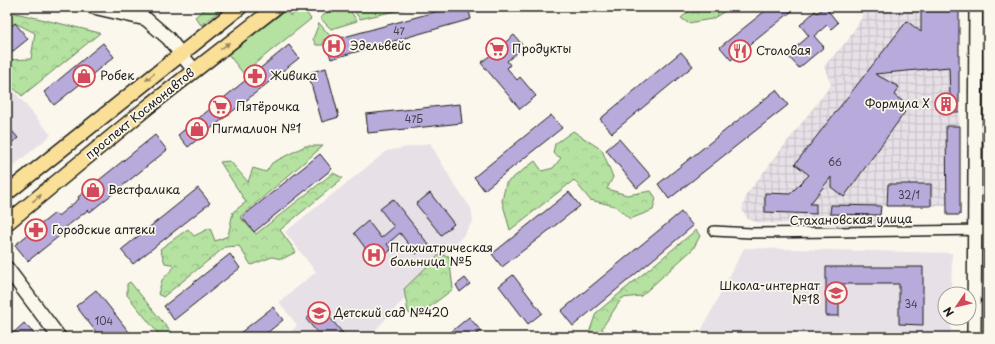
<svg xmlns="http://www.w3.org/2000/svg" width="995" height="344" font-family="'Playpen Sans',sans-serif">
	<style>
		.built { fill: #e7e0e7 }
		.industrial { fill: url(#industrial-grid) }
		.grass { fill: #b5e2a0; stroke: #687f5e }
		.park { fill: url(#park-crowns); stroke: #687f5e }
		.building { fill: #b8aada; stroke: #1c1c1c }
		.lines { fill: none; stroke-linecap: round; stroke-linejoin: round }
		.street-casing { stroke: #1c1c1c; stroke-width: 12 }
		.secondary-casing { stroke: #1c1c1c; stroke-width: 16 }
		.primary-casing { stroke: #1c1c1c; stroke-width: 17 }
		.street { stroke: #fbf7ec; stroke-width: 9 }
		.secondary { stroke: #fbf7ec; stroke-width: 13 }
		.primary { stroke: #fadf96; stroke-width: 14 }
		.oneway { fill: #96875f }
		.labels { text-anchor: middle; stroke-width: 3.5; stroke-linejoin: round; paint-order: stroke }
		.number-label { font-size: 10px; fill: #43404c }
		.poi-label { font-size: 12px; fill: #1c1c1c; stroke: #fbf7ec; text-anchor: start }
		.street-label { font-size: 12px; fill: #1c1c1c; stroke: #fbf7ec }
	</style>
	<defs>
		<pattern id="industrial-grid" width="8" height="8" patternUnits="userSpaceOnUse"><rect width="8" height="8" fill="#e7e0e7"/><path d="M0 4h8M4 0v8" fill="none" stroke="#c6c0c6"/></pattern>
		<pattern id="park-crowns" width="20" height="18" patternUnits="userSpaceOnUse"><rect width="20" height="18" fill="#b5e2a0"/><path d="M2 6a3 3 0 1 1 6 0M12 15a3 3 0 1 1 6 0" fill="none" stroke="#9bc189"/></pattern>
	</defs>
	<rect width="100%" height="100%" fill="#fbf7ec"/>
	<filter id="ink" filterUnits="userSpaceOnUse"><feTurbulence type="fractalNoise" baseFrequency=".025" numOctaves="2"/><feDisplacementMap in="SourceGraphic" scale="8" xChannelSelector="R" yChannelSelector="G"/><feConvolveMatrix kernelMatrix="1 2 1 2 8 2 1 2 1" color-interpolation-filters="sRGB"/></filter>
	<g filter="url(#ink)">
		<!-- built -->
		<g class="built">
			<polygon points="13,90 51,135 7,171 7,95"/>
			<polygon points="430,143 455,186 471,208 473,221 462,237 369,337 287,337 297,325 279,302 316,272 285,232 387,151"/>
			<polygon points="744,248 952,253 951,294 945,294 945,318 951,318 951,337 698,337"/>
		</g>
		<!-- industrial -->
		<polygon class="industrial" points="864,7 959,7 960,215 947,215 947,206 881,206 880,226 760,223 748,219 742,210 746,195 831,85 824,66 847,41 861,19"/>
		<!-- grass -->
		<g class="grass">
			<polygon points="207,7 225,7 201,25 195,17"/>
			<polygon points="302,7 311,19 243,73 228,54 285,11 291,16"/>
			<polygon points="334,7 348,7 357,21 331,29 320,18"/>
			<polygon points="351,7 360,7 363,10 374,7 413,7 360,19"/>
			<polygon points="319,23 331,37 323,40 324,45 316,45 313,39"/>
		</g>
		<!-- park -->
		<g class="park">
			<polygon points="694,7 732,7 712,19 688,23 681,18"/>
			<polygon points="7,11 100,33 22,96 7,82 7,60 31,59 35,33 15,23 7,30"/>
			<polygon points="573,131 602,150 613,177 607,189 627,195 651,191 656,198 653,210 630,219 615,206 590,200 574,180 510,230 502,201 506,183 535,161 542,171 553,168 561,158 553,153 555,144"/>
			<polygon points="305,146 323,146 240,217 256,234 333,173 343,178 280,230 296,252 282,259 272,257 251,265 239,246 225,247 163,297 158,294 162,280 176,265 165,263 160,249 188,229 194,236 210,228 215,241 228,236 233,212 246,202 220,162 230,161 248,182 253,168 266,172 272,163"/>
			<polygon points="696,230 700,236 693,249 641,296 622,298 602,328 607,337 595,337 590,330 596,313"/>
			<polygon points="439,255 449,256 453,289 415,318 408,312 404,289"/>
			<polygon points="130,282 175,337 161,337 127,295 127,284"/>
		</g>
		<!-- building -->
		<g class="building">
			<polygon points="453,7 468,7 471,19 331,59 326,42"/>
			<polygon points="770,7 797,7 731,60 720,47"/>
			<polygon points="825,7 838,23 831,29 827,25 814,36 824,47 799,68 787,55 809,36 800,25 815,11 817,13"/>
			<polygon points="921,7 959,7 959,112 942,112 942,96 950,96 949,67 875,74 899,87 894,95 905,103 901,109 905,112 844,197 831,187 831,177 810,204 816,204 816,214 765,212 765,193 790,194 809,175 795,164 907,21 921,32"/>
			<polygon points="15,23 28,39 7,56 7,30"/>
			<polygon points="514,35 524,47 507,61 510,65 507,68 517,80 520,77 536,96 520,109 481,63"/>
			<polygon points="103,43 114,57 54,105 44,92"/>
			<polygon points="289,45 299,58 188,147 178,135"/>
			<polygon points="681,52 693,66 612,133 600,119"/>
			<polygon points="326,68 339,117 322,122 308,73"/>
			<polygon points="776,90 788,105 669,199 658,184"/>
			<polygon points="460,104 462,123 368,133 366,114"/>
			<polygon points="551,115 562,128 484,190 474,177"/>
			<polygon points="7,125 18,138 7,147"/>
			<polygon points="946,126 960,126 960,215 947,215"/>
			<polygon points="155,135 167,150 90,212 88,210 66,227 68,229 28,261 15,245 55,213 58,216 79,199 78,197"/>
			<polygon points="619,139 651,176 637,188 606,150"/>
			<polygon points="320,154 332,169 254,232 242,217"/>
			<polygon points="888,184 931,184 931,206 887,206"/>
			<polygon points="198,188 210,203 133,264 121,250"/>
			<polygon points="569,192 580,206 502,267 492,254"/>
			<polygon points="430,193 454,224 441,235 416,204"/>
			<polygon points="393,199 429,245 416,254 400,233 387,244 391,250 376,262 354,233 368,221 381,238 394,227 380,209"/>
			<polygon points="831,205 881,206 880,215 830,214"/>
			<polygon points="681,212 693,226 573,326 561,311"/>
			<polygon points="230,254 240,268 174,320 164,306"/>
			<polygon points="826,267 923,267 923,325 899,324 899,284 839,284 839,316 826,316"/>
			<polygon points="513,275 542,313 528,324 499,286"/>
			<polygon points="465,278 470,284 460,292 456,285"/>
			<polygon points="96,290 133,337 100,337 76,306"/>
			<polygon points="273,307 283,320 262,337 235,337"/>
			<polygon points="321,307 346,337 321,337 306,319"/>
			<polygon points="469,317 481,331 474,337 445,337"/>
			<polygon points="24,323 37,337 9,337"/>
		</g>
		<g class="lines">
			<!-- street casing -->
			<g class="street-casing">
				<polyline id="street" points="714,231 751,233 988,230"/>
			</g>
			<!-- secondary casing -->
			<g class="secondary-casing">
				<g id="secondary">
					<polyline points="93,7 146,19 168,38 194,70"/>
					<polyline points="7,268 59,337"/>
					<polyline points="974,337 976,7"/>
				</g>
			</g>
			<!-- primary casing -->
			<g class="primary-casing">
				<g id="primary">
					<polyline points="7,193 240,7"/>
					<polyline points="7,223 149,106 276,7"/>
				</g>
			</g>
			<!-- street -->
			<use href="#street" class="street"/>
			<!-- secondary -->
			<use href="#secondary" class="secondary"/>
			<!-- primary -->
			<use href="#primary" class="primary"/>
		</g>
		<!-- one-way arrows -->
		<defs><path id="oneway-solid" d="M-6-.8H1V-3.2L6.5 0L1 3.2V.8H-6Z"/></defs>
		<g class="oneway">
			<use href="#oneway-solid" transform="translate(225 46) rotate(-38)"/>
			<use href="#oneway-solid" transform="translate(150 77) rotate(141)"/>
			<use href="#oneway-solid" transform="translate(37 198) rotate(-39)"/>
		</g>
	</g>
	<!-- icons -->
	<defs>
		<g id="hospital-ring" transform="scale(1.15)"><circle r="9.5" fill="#fbf7ec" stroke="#d1495b" stroke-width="1.5"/><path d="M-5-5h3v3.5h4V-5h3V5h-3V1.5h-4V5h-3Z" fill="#d1495b"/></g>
		<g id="supermarket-ring" transform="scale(1.15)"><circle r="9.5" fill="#fbf7ec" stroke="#d1495b" stroke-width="1.5"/><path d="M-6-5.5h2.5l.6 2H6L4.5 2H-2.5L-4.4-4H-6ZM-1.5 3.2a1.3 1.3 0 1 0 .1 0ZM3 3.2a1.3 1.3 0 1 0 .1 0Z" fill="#d1495b"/></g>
		<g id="restaurant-ring" transform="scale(1.15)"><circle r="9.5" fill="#fbf7ec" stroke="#d1495b" stroke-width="1.5"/><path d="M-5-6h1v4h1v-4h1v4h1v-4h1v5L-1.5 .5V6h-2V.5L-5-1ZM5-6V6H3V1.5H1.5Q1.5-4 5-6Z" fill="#d1495b"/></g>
		<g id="shop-ring" transform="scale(1.15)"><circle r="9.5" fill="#fbf7ec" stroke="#d1495b" stroke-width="1.5"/><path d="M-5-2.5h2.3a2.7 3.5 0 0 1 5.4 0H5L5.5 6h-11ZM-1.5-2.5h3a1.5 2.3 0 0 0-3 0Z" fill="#d1495b"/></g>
		<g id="pharmacy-ring" transform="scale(1.15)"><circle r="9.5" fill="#fbf7ec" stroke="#d1495b" stroke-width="1.5"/><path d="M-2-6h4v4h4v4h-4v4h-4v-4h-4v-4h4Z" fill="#d1495b"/></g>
		<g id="building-ring" transform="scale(1.15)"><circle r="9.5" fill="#fbf7ec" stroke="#d1495b" stroke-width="1.5"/><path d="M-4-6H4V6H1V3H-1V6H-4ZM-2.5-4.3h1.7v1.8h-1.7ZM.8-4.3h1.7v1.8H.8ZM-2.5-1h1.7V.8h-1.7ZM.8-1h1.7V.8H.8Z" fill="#d1495b"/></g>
		<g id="school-ring" transform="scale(1.15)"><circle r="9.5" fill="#fbf7ec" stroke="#d1495b" stroke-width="1.5"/><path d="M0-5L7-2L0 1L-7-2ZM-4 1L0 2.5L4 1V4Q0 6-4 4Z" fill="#d1495b"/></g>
	</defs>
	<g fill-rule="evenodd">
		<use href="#hospital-ring" x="334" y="46"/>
		<use href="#supermarket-ring" x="497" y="49"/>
		<use href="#restaurant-ring" x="740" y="51"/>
		<use href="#shop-ring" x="84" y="76"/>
		<use href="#pharmacy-ring" x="255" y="76"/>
		<use href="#building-ring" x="946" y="104"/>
		<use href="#supermarket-ring" x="220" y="107"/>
		<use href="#shop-ring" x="197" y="129"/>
		<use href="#shop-ring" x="93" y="190"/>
		<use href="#pharmacy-ring" x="36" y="230"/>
		<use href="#hospital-ring" x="374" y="255"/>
		<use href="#school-ring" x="836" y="293"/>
		<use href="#school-ring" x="319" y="313"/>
	</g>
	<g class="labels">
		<!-- number labels -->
		<g class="number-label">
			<text x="399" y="35">47</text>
			<text x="414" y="123">47Б</text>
			<text x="835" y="166">66</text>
			<text x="909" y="199">32/1</text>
			<text x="911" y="308">34</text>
			<text x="104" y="325">104</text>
		</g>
		<!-- poi labels -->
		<g class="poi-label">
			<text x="350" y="50">Эдельвейс</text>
			<text x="512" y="53">Продукты</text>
			<text x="756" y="55">Столовая</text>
			<text x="100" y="80">Робек</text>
			<text x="270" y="80">Живика</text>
			<text x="930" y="108" text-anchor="end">Формула X</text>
			<text x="236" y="111">Пятёрочка</text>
			<text x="212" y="133">Пигмалион №1</text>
			<text x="108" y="194">Вестфалика</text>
			<text x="52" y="234">Городские аптеки</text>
			<text x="390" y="252">Психиатрическая<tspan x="390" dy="14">больница №5</tspan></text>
			<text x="820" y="290" text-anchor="end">Школа-интернат<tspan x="820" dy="14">№18</tspan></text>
			<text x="334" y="317">Детский сад №420</text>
		</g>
		<!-- street labels -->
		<g class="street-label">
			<text transform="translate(140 114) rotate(-39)" y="4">проспект Космонавтов</text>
			<text transform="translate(851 220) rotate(-1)" y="4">Стахановская улица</text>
		</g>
	</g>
	<!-- margin -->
	<rect width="995" height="344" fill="none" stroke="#fbf7ec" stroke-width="24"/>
	<rect x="12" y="12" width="971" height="320" fill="none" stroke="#1c1c1c" stroke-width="1.5" filter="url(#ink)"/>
	<!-- north arrow -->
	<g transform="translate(957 306) rotate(235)"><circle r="19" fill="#fbf7ec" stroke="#a29f99"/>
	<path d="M0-3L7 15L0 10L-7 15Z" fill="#d1495b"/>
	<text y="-6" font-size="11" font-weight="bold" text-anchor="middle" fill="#1c1c1c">N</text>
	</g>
</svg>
